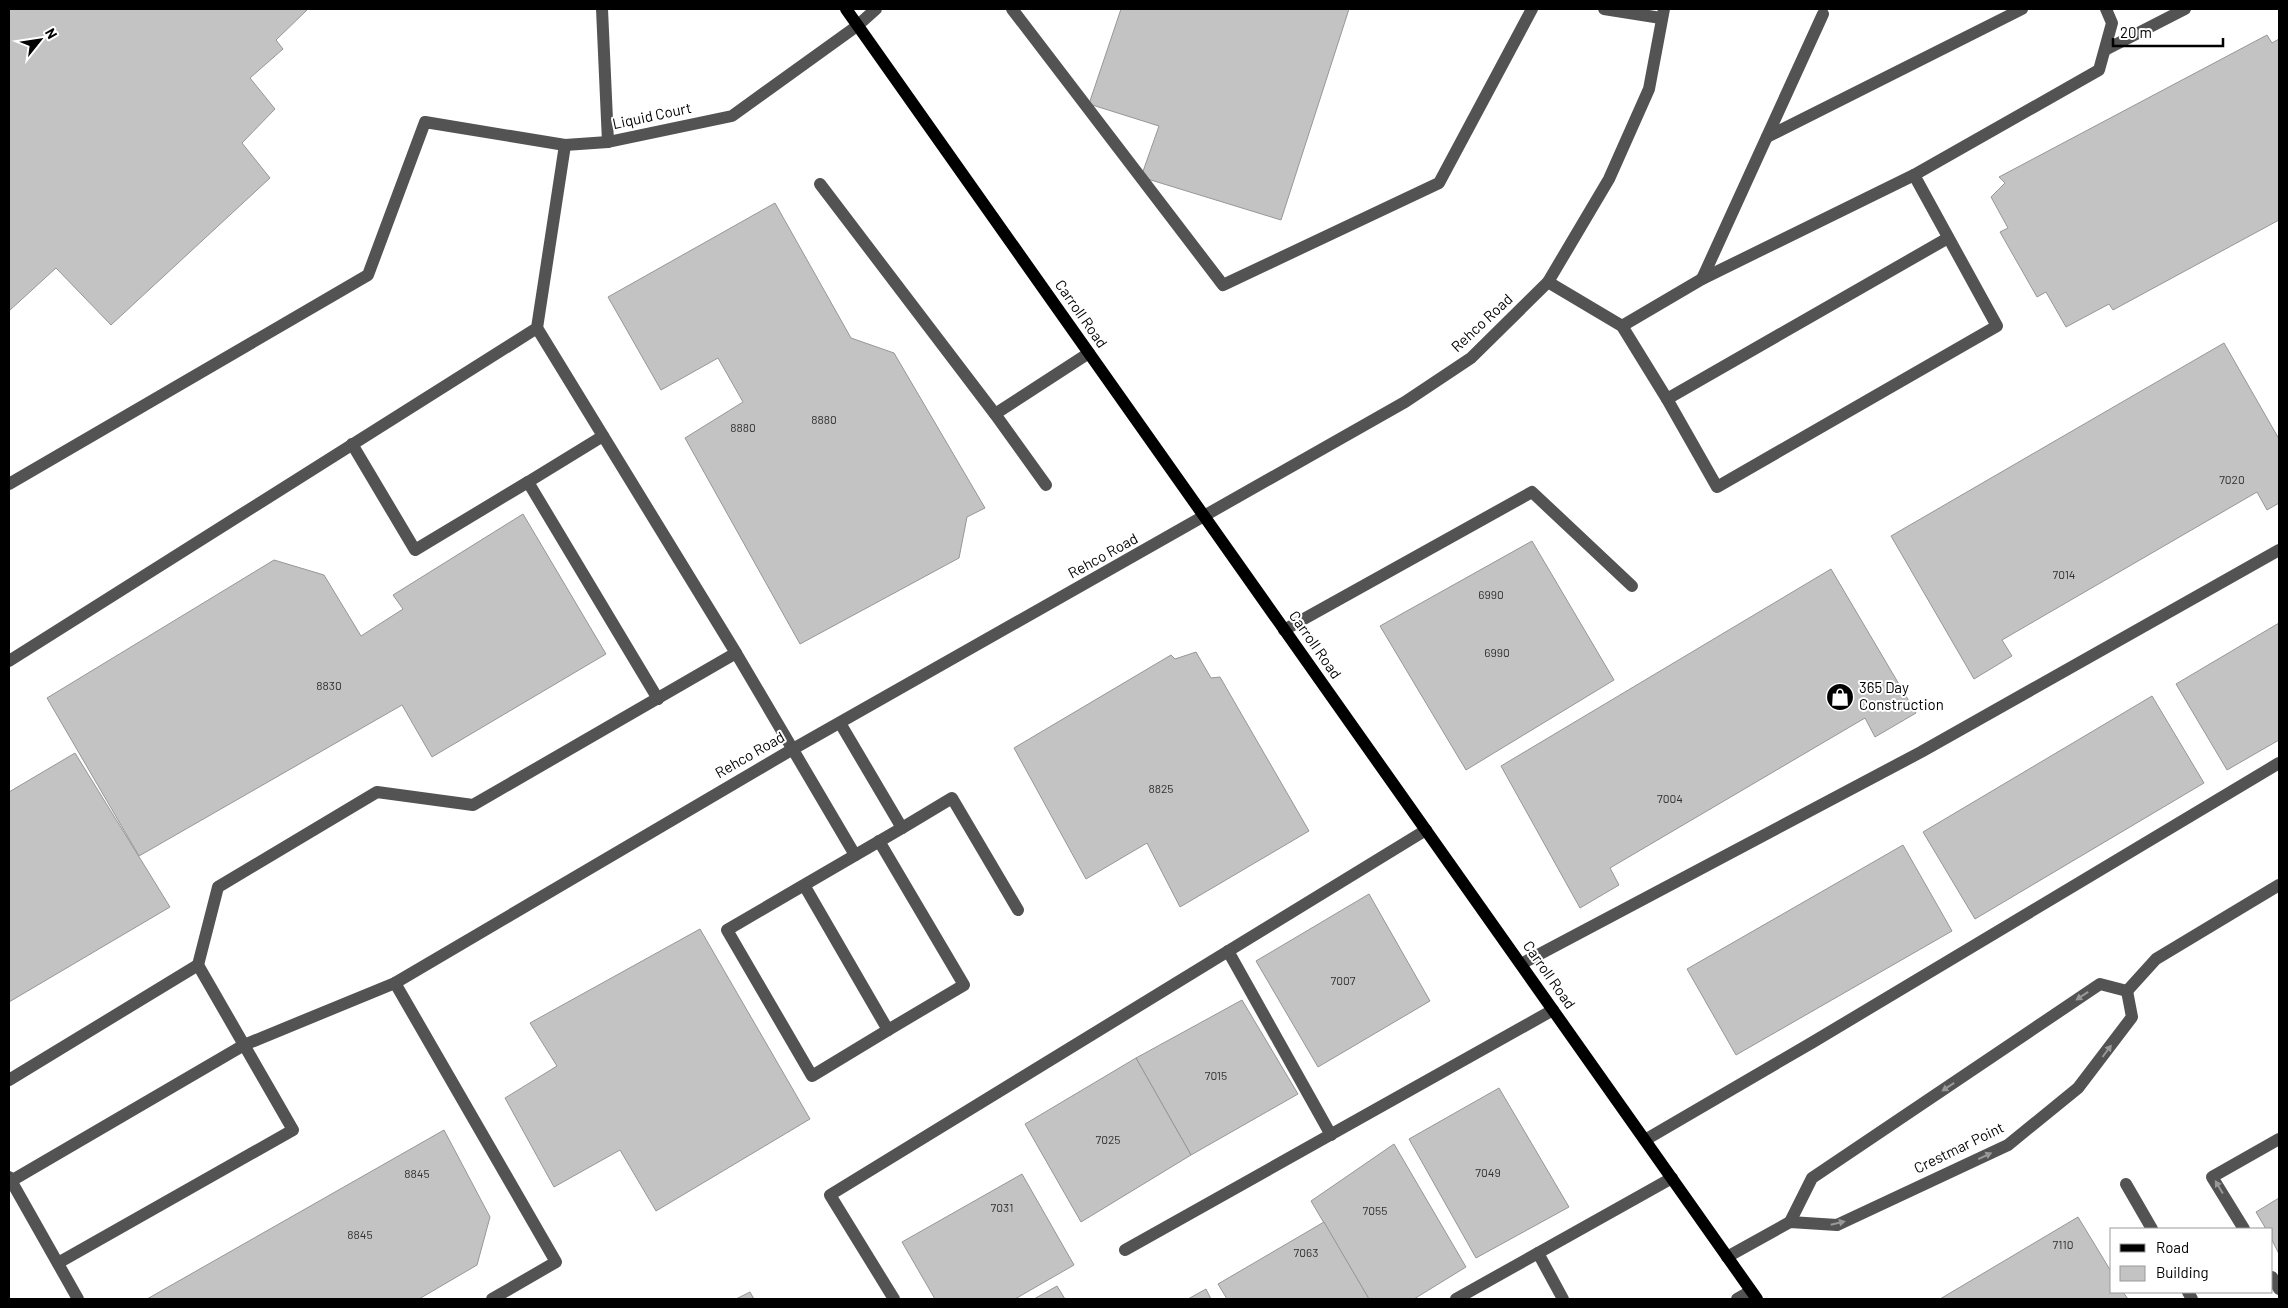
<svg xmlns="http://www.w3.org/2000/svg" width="2288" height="1308" font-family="Barlow,sans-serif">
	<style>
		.building { fill: #c3c3c3; stroke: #979797 }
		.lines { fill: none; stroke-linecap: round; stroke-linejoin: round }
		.minor { stroke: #535353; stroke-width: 12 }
		.major { stroke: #000; stroke-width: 12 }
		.oneway { fill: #989898 }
		.labels { text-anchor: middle; stroke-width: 4; stroke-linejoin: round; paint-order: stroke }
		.number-label { font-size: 12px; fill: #313131 }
		.street-label { font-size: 15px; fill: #000; stroke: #fff }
		.poi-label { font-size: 15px; fill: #000; stroke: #fff; text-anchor: start }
	</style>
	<rect width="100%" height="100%" fill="#fff"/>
	<!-- building -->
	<g class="building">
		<polygon points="9,9 308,9 276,40 283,49 250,78 275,109 242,143 270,178 111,325 56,268 9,311"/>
		<polygon points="1121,9 1349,9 1281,220 1141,177 1159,126 1089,104"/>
		<polygon points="2267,35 2272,43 2279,39 2279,220 2113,310 2109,304 2066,327 2046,292 2037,297 2000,232 2008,228 1991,197 2005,183 1999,177"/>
		<polygon points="775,203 851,338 894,353 985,508 967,517 959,558 800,644 685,438 743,402 718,358 661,390 608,297"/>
		<polygon points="2224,343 2279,439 2279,503 2267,510 2257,492 2002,640 2012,656 1974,679 1891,536"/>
		<polygon points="523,514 606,654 432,757 402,705 139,856 47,698 274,560 324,575 361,636 403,609 393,595"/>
		<polygon points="1532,541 1614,680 1466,770 1380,626"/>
		<polygon points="1831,569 1916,713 1875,737 1865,718 1610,868 1619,885 1580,908 1501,766"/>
		<polygon points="2279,623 2279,740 2227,770 2176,684"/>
		<polygon points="1196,652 1211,678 1220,677 1309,831 1180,907 1147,843 1086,879 1014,748 1171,655 1175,659"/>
		<polygon points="2152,696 2204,783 1975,919 1923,832"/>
		<polygon points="75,753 170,907 9,1002 9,792"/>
		<polygon points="1903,845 1952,931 1736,1055 1687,969"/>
		<polygon points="1369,894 1430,1001 1318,1067 1256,961"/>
		<polygon points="700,929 810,1119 656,1211 620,1150 554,1187 505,1098 557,1066 530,1023"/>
		<polygon points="1242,1000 1298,1094 1191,1155 1136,1058"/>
		<polygon points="1136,1058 1191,1155 1081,1222 1025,1124"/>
		<polygon points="1499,1088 1569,1207 1476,1258 1409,1139"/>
		<polygon points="444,1130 490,1217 477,1265 419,1299 147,1299"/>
		<polygon points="1394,1144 1466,1267 1414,1299 1369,1299 1311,1201"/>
		<polygon points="1022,1174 1074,1265 1015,1299 935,1299 902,1242"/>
		<polygon points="2279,1198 2279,1254 2272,1240 2272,1229 2266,1229 2256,1212"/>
		<polygon points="2078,1217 2112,1273 2112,1292 2123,1292 2128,1299 1940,1299"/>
		<polygon points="1324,1222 1369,1299 1227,1299 1218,1284"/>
		<polygon points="1057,1286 1065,1299 1034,1299"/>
		<polygon points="1206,1289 1211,1299 1188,1299"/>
		<polygon points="750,1292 754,1299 736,1299"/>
	</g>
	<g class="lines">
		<!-- minor -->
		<g class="minor">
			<polyline points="602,9 608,142"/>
			<polyline points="1012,9 1223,285 1439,183 1532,9"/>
			<polyline points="1604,9 1661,18"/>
			<polyline points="2105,50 2185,9"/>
			<polyline points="1767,137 2022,9"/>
			<polyline points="820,184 995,414"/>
			<polyline points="1702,279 1823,14"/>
			<polyline points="1548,282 1622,326 1667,399 1717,487 1997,326 1914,175 2099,70 2112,23 2106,9"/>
			<polyline points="1622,326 1702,279 1914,175"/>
			<polyline points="1667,399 1948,238"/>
			<polyline points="603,436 528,482 658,699"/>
			<polyline points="352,444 415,550 528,482"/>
			<polyline points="9,484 368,275 425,122 565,145 608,142 732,116 857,26 876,9"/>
			<polyline points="1046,485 995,414 1089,353"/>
			<polyline points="1284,630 1532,492 1632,586"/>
			<polyline points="736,653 855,855"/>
			<polyline points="9,661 537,328 565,145"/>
			<polyline points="840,723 902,828 952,798 1018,910"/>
			<polyline points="879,841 964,985 888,1030"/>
			<polyline points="804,885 727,930 812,1076 888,1030 804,885 902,828"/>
			<polyline points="1228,951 1331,1135"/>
			<polyline points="1521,964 1921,752 2279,550"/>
			<polyline points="198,965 218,887 377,792 473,805 736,653 537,328"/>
			<polyline points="395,983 556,1262 492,1299"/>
			<polyline points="2127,991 2156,959 2279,885"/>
			<polyline points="9,1080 198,965 293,1130 58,1263"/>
			<polyline points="1645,1140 1813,1042 2279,763"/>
			<polyline points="9,1177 78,1299"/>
			<polyline points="11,1181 244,1045 395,983 793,749 1405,402 1471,358 1548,282 1609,179 1649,89 1664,9"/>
			<polyline points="2126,1184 2152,1229"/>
			<polyline points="1790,1222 1812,1178 2100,984 2127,991"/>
			<polyline points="2244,1229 2212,1177 2279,1139"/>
			<polyline points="1125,1250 1553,1010"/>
			<polyline points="1538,1253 1563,1299"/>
			<polyline points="1727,1257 1790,1222 1837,1225 2008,1145 2078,1088 2132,1017 2127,991"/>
			<polyline points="2272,1277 2279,1289"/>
			<polyline points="2188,1292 2192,1299"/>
			<polyline points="894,1299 830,1195 1426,830"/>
			<polyline points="1456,1299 1672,1178"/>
			<polyline points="1737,1299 1751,1291"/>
		</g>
		<!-- major -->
		<polyline class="major" points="846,9 1757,1299"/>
	</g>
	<!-- one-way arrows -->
	<defs><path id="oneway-solid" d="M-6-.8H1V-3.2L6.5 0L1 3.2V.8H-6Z" transform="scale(1.25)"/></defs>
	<g class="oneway">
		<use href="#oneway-solid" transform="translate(2082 996) rotate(146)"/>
		<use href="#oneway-solid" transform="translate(2107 1051) rotate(-53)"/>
		<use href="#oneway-solid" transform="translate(1948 1087) rotate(146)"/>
		<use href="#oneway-solid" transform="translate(1985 1156) rotate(-25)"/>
		<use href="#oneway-solid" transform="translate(2219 1187) rotate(-121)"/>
		<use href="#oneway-solid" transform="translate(1838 1223) rotate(-13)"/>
	</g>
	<!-- icons -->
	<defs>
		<g id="shop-disc" transform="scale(1.4375)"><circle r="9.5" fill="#000" stroke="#fff"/><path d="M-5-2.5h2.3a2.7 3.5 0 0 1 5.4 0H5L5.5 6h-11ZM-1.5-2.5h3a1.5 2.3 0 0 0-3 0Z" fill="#fff"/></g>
	</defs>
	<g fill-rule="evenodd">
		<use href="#shop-disc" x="1840" y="697"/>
	</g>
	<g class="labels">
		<!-- number labels -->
		<g class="number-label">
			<text x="824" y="424">8880</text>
			<text x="743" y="432">8880</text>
			<text x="2232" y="484">7020</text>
			<text x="2064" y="579">7014</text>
			<text x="1491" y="599">6990</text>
			<text x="1497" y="657">6990</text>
			<text x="329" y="690">8830</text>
			<text x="1161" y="793">8825</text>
			<text x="1670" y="803">7004</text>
			<text x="1343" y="985">7007</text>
			<text x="1216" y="1080">7015</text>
			<text x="1108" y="1144">7025</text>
			<text x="1488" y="1177">7049</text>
			<text x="417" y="1178">8845</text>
			<text x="1002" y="1212">7031</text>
			<text x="1375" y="1215">7055</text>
			<text x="360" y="1239">8845</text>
			<text x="2063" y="1249">7110</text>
			<text x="1306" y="1257">7063</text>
		</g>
		<!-- street labels -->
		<g class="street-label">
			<text transform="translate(652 116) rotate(-12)" y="5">Liquid Court</text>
			<text transform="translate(1081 314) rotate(55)" y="5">Carroll Road</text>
			<text transform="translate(1482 323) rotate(-43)" y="5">Rehco Road</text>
			<text transform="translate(1103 556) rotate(-29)" y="5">Rehco Road</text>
			<text transform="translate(1315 645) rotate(55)" y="5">Carroll Road</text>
			<text transform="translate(750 755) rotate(-30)" y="5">Rehco Road</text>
			<text transform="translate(1549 975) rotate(55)" y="5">Carroll Road</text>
			<text transform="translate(1959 1148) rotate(-26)" y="5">Crestmar Point</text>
		</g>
		<!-- poi labels -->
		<g class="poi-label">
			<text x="1859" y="693">365 Day<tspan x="1859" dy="17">Construction</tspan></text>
		</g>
	</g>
	<!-- border -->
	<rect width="2288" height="1308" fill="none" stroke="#000000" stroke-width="20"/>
	<!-- legend -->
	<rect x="2110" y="1228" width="162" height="65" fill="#ffffff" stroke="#999999"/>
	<rect x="2120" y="1244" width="25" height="8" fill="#000000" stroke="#999999"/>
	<text x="2156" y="1253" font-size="15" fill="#000000">Road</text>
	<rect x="2120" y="1266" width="25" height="15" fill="#c3c3c3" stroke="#999999"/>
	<text x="2156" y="1278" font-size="15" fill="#000000">Building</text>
	<!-- north arrow -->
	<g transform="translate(40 40) rotate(60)" stroke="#ffffff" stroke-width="4" paint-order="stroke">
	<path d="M0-4L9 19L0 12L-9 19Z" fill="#000000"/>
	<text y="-8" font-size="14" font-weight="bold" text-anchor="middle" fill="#000000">N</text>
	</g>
	<!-- scale -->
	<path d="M2113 38v8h110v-8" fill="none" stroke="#000000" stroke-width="2.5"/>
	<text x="2120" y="38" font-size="15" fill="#000000" stroke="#ffffff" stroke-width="4" paint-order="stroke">20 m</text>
</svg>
